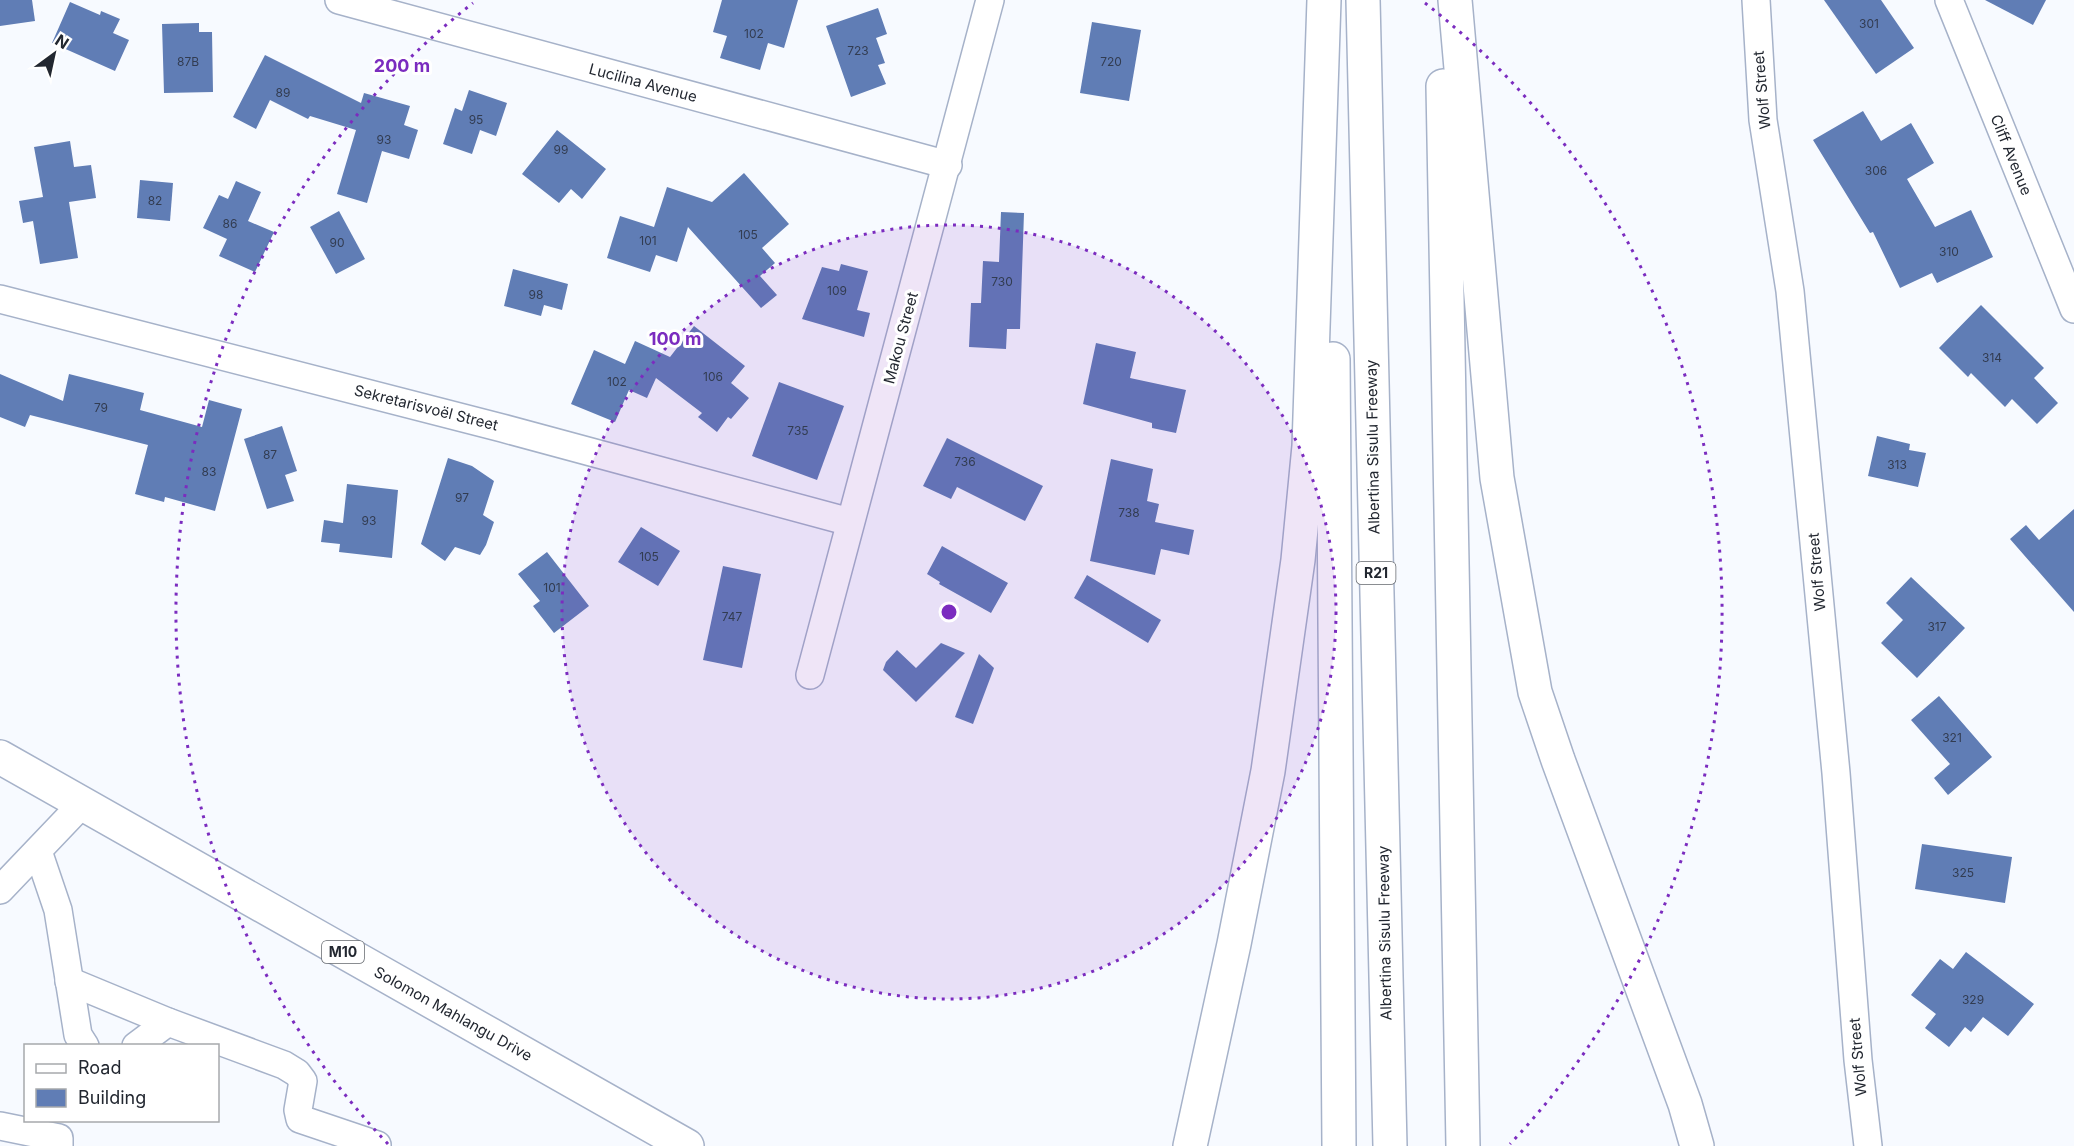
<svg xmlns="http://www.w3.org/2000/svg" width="2074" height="1146" font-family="Inter,sans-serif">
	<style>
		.building { fill: #607db5 }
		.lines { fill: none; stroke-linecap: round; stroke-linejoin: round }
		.minor-casing { stroke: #a6b2c9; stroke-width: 30 }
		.major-casing { stroke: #a6b2c9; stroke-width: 36 }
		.highway-casing { stroke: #a6b2c9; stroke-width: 36 }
		.minor { stroke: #fff; stroke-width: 27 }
		.major { stroke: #fff; stroke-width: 33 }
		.highway { stroke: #fff; stroke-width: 33 }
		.ring { fill: none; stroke: #7b2cbf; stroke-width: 3; stroke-dasharray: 3 6 }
		.labels { text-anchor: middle; stroke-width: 6; stroke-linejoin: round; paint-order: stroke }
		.number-label { font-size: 12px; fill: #323c51 }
		.shield { fill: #fff; stroke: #64686e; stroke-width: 1.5 }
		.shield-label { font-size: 14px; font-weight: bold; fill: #222730 }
		.street-label { font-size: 15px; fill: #222730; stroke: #fff }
		.centre { fill: #7b2cbf; stroke: #fff; stroke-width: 3 }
		.ring-label { font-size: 18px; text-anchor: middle; font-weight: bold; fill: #7b2cbf; stroke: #fff; stroke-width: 6; stroke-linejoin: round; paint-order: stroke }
	</style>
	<rect width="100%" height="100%" fill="#f7faff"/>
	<!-- building -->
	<g class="building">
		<polygon points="0,0 32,0 35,21 0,26"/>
		<polygon points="722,0 798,0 784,48 768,43 760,70 720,58 727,36 713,32"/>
		<polygon points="1824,0 1881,0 1914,48 1876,74"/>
		<polygon points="1985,0 2046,0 2033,25"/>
		<polygon points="70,2 100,15 101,11 120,19 113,33 129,40 115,71 52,43"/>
		<polygon points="878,8 887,34 876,38 885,63 878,65 886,84 851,97 826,26"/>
		<polygon points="1092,22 1141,30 1129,101 1080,93"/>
		<polygon points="199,23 199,32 212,32 213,92 164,93 162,24"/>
		<polygon points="265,55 361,103 364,93 410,106 404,125 418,130 409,159 382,151 367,203 337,194 356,130 310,116 308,119 270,100 256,129 233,117"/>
		<polygon points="469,90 507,103 496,136 480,130 472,154 443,144 455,108 462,111"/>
		<polygon points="1863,111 1881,141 1911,123 1934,163 1907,179 1935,227 1971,210 1993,257 1937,283 1932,273 1900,288 1873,232 1870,233 1813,140"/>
		<polygon points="557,130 606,169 582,199 571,189 559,203 522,174"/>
		<polygon points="70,141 74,167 91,165 96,198 69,202 78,258 40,264 33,221 23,223 19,201 43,197 34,147"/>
		<polygon points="744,173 789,224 762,248 775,263 760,276 777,295 761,308 688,227 677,262 656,255 650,272 607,258 620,216 654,227 667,187 712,202"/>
		<polygon points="140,180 173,183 170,221 137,218"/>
		<polygon points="236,181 261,192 248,221 274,232 255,272 219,256 227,239 203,228 219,195 228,199"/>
		<polygon points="339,211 365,259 336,274 310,227"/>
		<polygon points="1001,212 1024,213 1020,329 1007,329 1006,349 969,347 971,303 981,303 983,261 999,262"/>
		<polygon points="841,264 868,271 857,310 870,313 864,337 802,319 822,267 839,271"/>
		<polygon points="513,269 568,284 562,310 544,305 541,316 504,306"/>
		<polygon points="1981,305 2044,368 2034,378 2058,403 2037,424 2012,399 2005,407 1971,373 1968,377 1939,348"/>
		<polygon points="694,326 745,366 731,383 749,398 731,419 728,417 717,432 698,417 702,413 656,378 647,398 629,390 615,422 571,404 594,350 625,364 635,341 670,357"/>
		<polygon points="1096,343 1136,352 1130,378 1186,390 1176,433 1152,428 1152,423 1083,404"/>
		<polygon points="0,374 63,401 69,374 144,393 140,410 202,427 209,400 242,409 215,511 165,497 164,502 135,494 148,445 30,415 25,427 0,417"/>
		<polygon points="779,382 844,406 817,480 752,456"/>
		<polygon points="282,426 297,471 285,475 294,501 267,509 244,439"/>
		<polygon points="1877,436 1910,444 1909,450 1926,453 1918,487 1868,476"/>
		<polygon points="947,438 1043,486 1025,521 957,487 951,499 923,486"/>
		<polygon points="448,458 472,466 494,481 483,515 494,522 486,545 480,555 455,547 445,561 421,544"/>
		<polygon points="1111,459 1153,469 1147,501 1159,504 1155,522 1194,530 1189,555 1161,549 1155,575 1090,561"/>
		<polygon points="347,484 398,490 392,558 339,552 340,544 321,542 324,520 343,523"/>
		<polygon points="2074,509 2074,612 2010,539 2026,525 2039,540"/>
		<polygon points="641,527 680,551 658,586 618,562"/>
		<polygon points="942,546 1008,583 991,613 939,584 940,582 927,574"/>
		<polygon points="547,552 589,606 554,633 533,606 540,601 518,574"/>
		<polygon points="723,566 761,574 742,668 703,660"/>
		<polygon points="1087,575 1161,620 1148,643 1074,598"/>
		<polygon points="1911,577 1965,628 1917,678 1881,643 1903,620 1886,603"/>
		<polygon points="941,643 965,653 916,702 883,670 886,662 897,650 916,668"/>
		<polygon points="979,654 994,668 973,724 955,717"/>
		<polygon points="1939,696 1992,757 1948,795 1934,778 1950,764 1911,720"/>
		<polygon points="1922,844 2012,857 2005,903 1915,889"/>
		<polygon points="1966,952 2034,1004 2008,1036 1983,1017 1971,1032 1965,1027 1949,1047 1925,1028 1936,1014 1911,995 1940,959 1953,969"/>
	</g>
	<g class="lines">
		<!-- minor casing -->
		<g class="minor-casing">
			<g id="minor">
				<polyline points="339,0 948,165"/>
				<polyline points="1756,0 1763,120 1790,291 1836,773 1858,1060 1868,1146"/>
				<polyline points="1949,0 2074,309"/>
				<polyline points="0,299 502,428 850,522"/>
				<polyline points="810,675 990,0"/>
				<polyline points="38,851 58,910 78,1035 85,1046"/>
				<polyline points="0,890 82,804"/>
				<polyline points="69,981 168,1022 284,1065 297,1073 303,1081 298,1110 300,1119 377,1145"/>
				<polyline points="136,1046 168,1022"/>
				<polyline points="0,1126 59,1138 59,1146"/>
			</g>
		</g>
		<!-- major casing -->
		<g class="major-casing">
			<polyline id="major" points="0,757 687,1146"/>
		</g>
		<!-- highway casing -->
		<g class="highway-casing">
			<g id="highway">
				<polyline points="1363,0 1390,1146"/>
				<polyline points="1455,0 1497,478 1535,692 1558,760 1685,1104 1697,1146"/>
				<polyline points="1443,86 1463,1146"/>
				<polyline points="1333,359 1339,1146"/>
				<polyline points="1190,1146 1234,944 1268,771 1298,560 1309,446 1324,0"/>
			</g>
		</g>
		<!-- minor -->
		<use href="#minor" class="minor"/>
		<!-- major -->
		<use href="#major" class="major"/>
		<!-- highway -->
		<use href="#highway" class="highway"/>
	</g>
	<!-- distance rings -->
	<circle cx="949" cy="612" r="387" fill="#7b2cbf" fill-opacity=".12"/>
	<g class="ring">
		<circle cx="949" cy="612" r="387"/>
		<path d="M388 1144A773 773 0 0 1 473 3M1425 3A773 773 0 0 1 1510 1144"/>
	</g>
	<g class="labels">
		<!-- number labels -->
		<g class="number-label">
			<text x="1869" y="28">301</text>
			<text x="754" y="38">102</text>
			<text x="858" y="55">723</text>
			<text x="188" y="66">87B</text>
			<text x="1111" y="66">720</text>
			<text x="283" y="97">89</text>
			<text x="476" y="124">95</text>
			<text x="384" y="144">93</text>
			<text x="561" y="154">99</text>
			<text x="1876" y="175">306</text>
			<text x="155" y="205">82</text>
			<text x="230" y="228">86</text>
			<text x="748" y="239">105</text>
			<text x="648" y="245">101</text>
			<text x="337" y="247">90</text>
			<text x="1949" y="256">310</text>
			<text x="1002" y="286">730</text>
			<text x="837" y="295">109</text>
			<text x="536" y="299">98</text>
			<text x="1992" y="362">314</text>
			<text x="713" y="381">106</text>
			<text x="617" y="386">102</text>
			<text x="101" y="412">79</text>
			<text x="798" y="435">735</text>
			<text x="270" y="459">87</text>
			<text x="965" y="466">736</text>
			<text x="1897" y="469">313</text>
			<text x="209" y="476">83</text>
			<text x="462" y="502">97</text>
			<text x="1129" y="517">738</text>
			<text x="369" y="525">93</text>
			<text x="649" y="561">105</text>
			<text x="552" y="592">101</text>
			<text x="732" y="621">747</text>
			<text x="1937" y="631">317</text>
			<text x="1952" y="742">321</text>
			<text x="1963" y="877">325</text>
			<text x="1973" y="1004">329</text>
		</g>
		<!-- shield labels -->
		<g class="shield">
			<rect x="1356.5" y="562" width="39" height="22" rx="4.5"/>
			<rect x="322" y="941" width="42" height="22" rx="4.5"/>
		</g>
		<g class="shield-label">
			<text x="1376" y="578">R21</text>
			<text x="343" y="957">M10</text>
		</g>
		<!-- street labels -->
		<g class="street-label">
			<text transform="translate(643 83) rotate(15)" y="5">Lucilina Avenue</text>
			<text transform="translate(1762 90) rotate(-95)" y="5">Wolf Street</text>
			<text transform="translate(2011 155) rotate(68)" y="5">Cliff Avenue</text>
			<text transform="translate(901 338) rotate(-75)" y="5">Makou Street</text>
			<text transform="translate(426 408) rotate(14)" y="5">Sekretarisvoël Street</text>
			<text transform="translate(1373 447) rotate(-91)" y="5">Albertina Sisulu Freeway</text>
			<text transform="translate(1817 572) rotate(-95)" y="5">Wolf Street</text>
			<text transform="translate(1385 933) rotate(-91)" y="5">Albertina Sisulu Freeway</text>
			<text transform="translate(453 1014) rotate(29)" y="5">Solomon Mahlangu Drive</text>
			<text transform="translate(1858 1057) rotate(-95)" y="5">Wolf Street</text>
		</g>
	</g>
	<circle cx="949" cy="612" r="9" class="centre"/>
	<g class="ring-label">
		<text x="402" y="72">200 m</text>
		<text x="675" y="345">100 m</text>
	</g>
	<!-- legend -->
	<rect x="24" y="1044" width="195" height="78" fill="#ffffff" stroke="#a7a9ac" stroke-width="1.5"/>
	<rect x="36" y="1064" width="30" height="9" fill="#ffffff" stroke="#a7a9ac" stroke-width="1.5"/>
	<text x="78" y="1074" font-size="18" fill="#222730">Road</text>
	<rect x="36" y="1089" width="30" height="18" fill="#607db5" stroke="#a7a9ac" stroke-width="1.5"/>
	<text x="78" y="1104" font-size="18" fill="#222730">Building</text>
	<!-- north arrow -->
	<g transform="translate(54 54) rotate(33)" stroke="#ffffff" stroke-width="4.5" paint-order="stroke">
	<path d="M0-4.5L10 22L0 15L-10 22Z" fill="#222730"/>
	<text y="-9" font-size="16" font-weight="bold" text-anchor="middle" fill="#222730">N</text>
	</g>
</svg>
